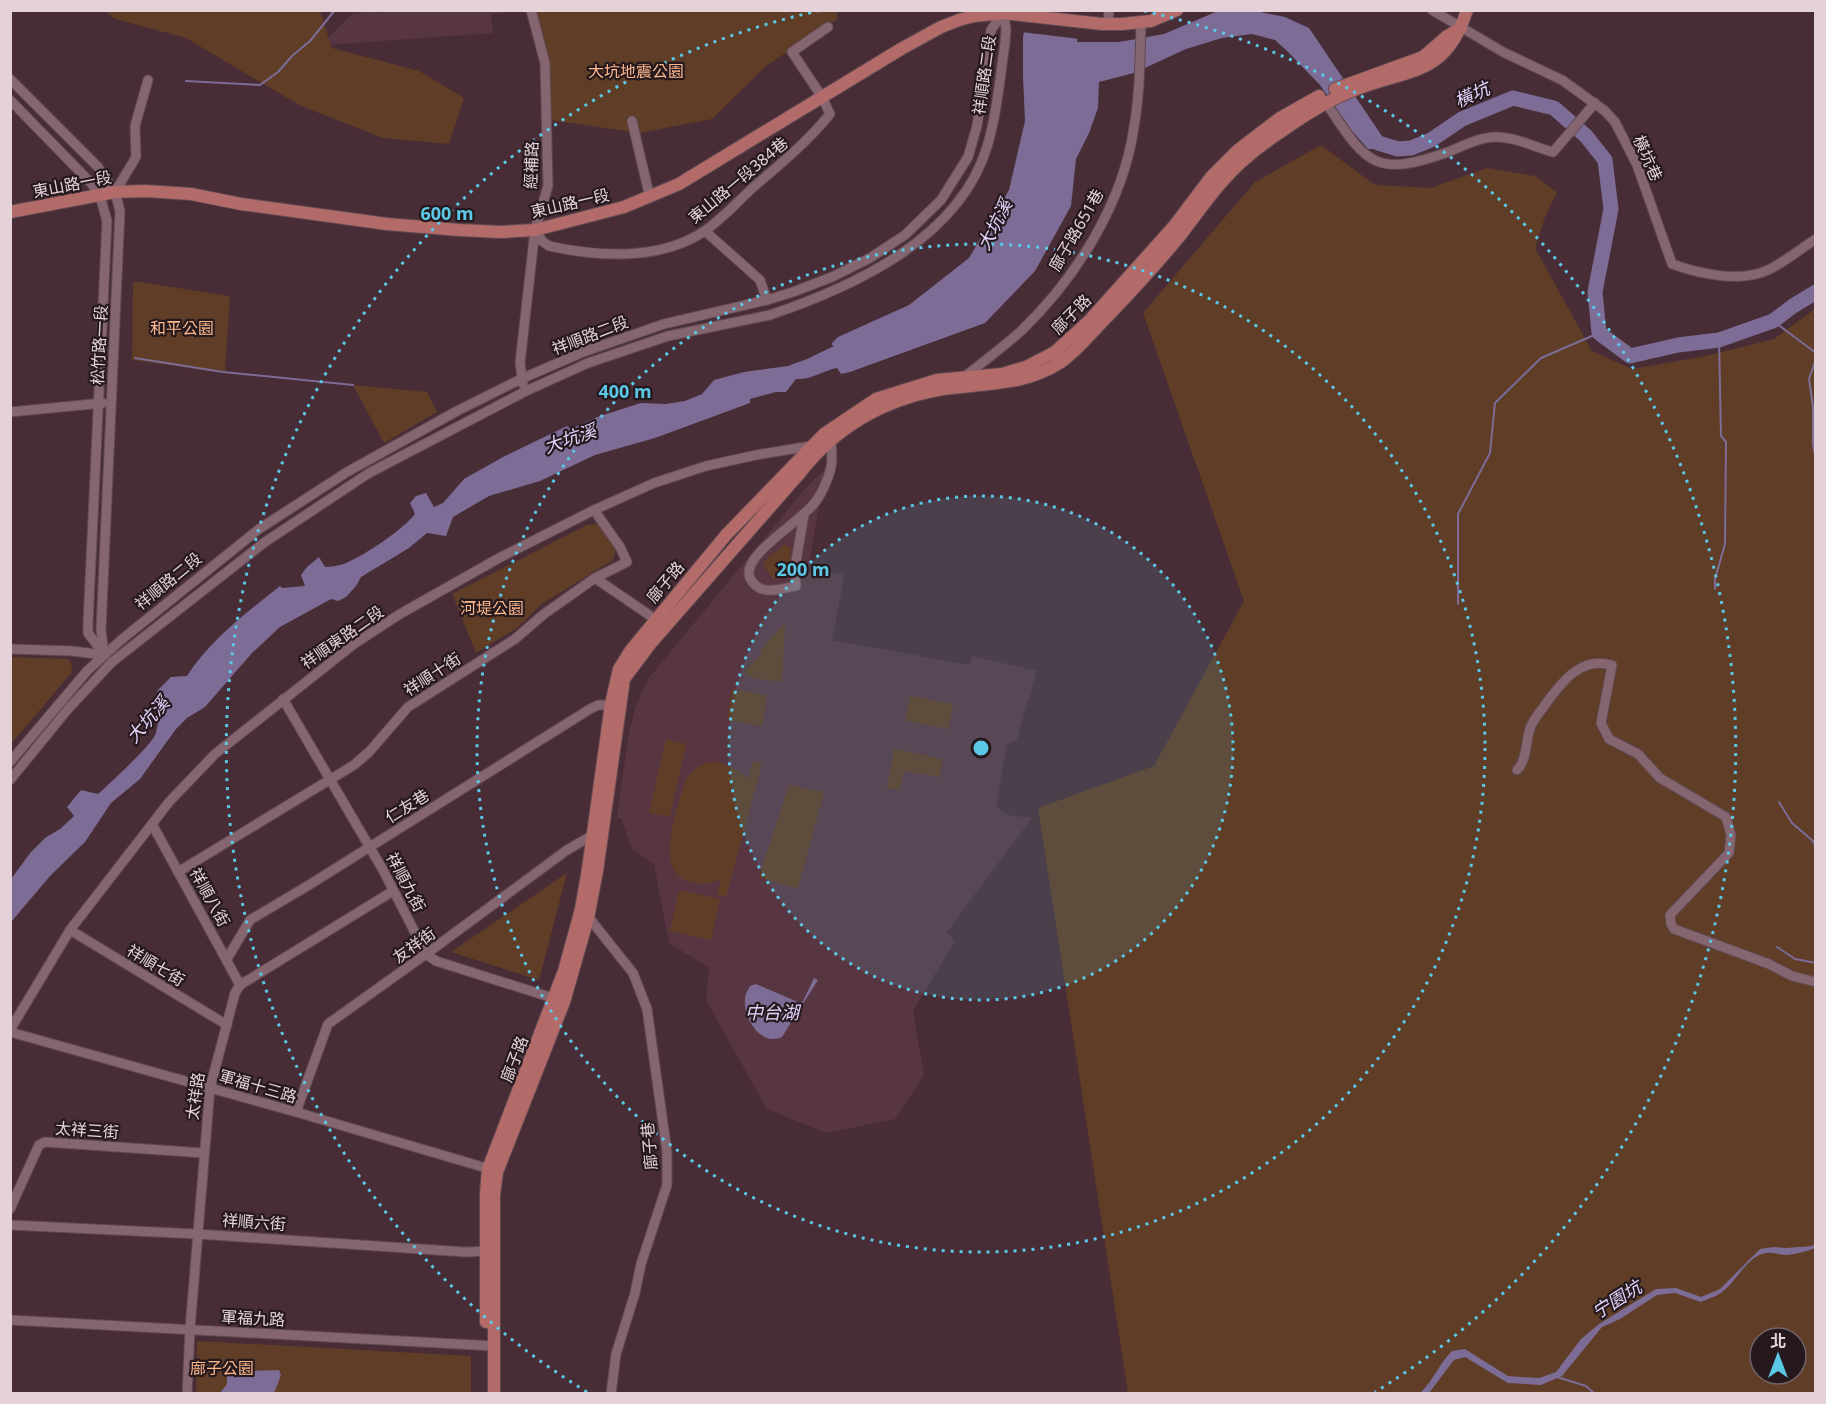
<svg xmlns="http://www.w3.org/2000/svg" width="1826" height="1404" font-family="'Noto Sans','Noto Sans TC',sans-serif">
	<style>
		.built { fill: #583641 }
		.green { fill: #5f3d26; fill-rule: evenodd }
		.water { fill: #7c6c96 }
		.pier { fill: #482d36 }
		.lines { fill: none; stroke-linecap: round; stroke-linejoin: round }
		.stream { stroke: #7c6c96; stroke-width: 2 }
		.river { stroke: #7c6c96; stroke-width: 15 }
		.minor-casing { stroke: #604a51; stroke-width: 11 }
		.major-casing { stroke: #604a51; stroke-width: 14 }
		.minor { stroke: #856670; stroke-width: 9 }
		.major { stroke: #b36b6a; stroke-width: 12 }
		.ring { fill: none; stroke: #5bc8e6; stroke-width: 3; stroke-dasharray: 3 6 }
		.labels { text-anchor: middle; stroke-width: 4.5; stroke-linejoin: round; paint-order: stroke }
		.park-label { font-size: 16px; fill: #fdb98e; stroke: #26191d }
		.street-label { font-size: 16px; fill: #e4d2d8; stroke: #26191d }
		.water-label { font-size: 18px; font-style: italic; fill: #e2d2fb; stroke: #26191d }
		.centre { fill: #5bc8e6; stroke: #26191d; stroke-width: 3 }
		.ring-label { font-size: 18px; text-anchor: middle; font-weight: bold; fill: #5bc8e6; stroke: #26191d; stroke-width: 4.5; stroke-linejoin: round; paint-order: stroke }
	</style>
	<rect width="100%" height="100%" fill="#482d36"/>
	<!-- built -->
	<g class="built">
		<polygon points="391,10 523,10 523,11 491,14 493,33 327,45 327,39 352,14 370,11 383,13"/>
		<polygon points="825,469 808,572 845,573 832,640 970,665 972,656 1037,671 1017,739 1007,745 996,807 1008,815 1032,818 947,932 955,941 913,1011 924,1075 895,1119 826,1133 767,1109 706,1000 709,968 669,943 654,864 631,848 622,819 617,817 628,738 636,706 648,679 804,490"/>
	</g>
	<!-- green -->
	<g class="green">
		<polygon points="837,10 837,20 828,24 765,67 712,119 640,133 550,120 548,64 537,11"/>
		<polygon points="105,11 320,11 332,48 419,71 464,98 449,144 383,138 301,106 186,38 115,19"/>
		<path d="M1321,145L1375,185L1431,188L1487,168L1535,176L1557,192L1545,217L1535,248L1592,351L1632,369L1701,357L1774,339L1815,309V1393H1128L1038,808L1154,766L1244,601L1143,313L1255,182ZM1760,1338H1796V1374H1760Z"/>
		<polygon points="133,281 230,296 225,373 132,360"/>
		<polygon points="353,385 427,392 437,412 384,443"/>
		<polygon points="597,524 616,549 613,560 542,604 517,628 476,653 452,594 587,525"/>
		<path d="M784,544L791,548L790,566L786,577L779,579H773L763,564C768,555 778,553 784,544Z"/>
		<polygon points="785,623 782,682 752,678 744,672 762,653 760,650"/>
		<polygon points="11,657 68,659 71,662 72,672 11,744"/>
		<polygon points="732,689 767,695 762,726 727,720"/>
		<polygon points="910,696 953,704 948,729 905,721"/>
		<polygon points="666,739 686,744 670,817 649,813"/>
		<polygon points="894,749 943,759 939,777 904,771 900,790 887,788"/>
		<path d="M753,761L762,764L726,897L717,895L721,879C708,884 698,886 685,880C654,867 679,805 685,781C704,752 725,760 748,779Z"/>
		<polygon points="789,785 824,792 798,889 759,877"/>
		<polygon points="567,873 539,980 451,952"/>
		<polygon points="679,890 720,899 711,940 670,931"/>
		<polygon points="197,1341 471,1356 471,1393 196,1394"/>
	</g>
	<!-- water -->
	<g class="water">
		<path d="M1028,11L1080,23L1077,42H1119L1164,34L1218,11H1255L1285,17L1309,28L1386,142L1398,149H1368L1352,131L1320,85L1286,50L1275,40L1252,34L1222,38L1186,49L1134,73L1099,82L1098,108L1089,133L1076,159L1071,206L1035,271L985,323L850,372L841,374L837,368C822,371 812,380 796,379L786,392H776L750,399V403L655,438L595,455L540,481L489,496L453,517L446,536L427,533L409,548L361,577L356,586L346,597L338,601L331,599L280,627L252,653L205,707L187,718L176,729L140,779L111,803L85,842L51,875L11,922V879L31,852L45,838L60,829L74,816L67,807L81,790L98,794C109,784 153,744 156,733C159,722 160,701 157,691L171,677L187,676C210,640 246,613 280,586L282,588L305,586L301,575L307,567L319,557L325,567C330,567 335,566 340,565C357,561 404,529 415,514L410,503L416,496L426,493L434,507L443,503L464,479L503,457L567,426L571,429L600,416L641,403L666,404L685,401L702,394L714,380L744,372L788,366L807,359L834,346L831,344L838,337L909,305L969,258L1009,190L1025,121L1023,77V37Z"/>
		<path d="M814,978L818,980L782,1037C761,1047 743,1018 745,999C745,994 748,990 750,986L756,984L800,1003L803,1001Z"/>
		<path d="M1815,1243V1248C1812,1250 1789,1256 1785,1255C1776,1254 1771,1251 1762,1254C1745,1260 1736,1282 1722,1292C1716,1297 1707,1299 1701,1302L1675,1293L1657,1295L1620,1319L1602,1327L1562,1376L1541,1385L1508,1383L1465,1357L1454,1360L1429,1393H1420C1433,1381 1439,1364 1452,1351L1465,1349L1508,1376L1539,1378L1556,1372L1581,1339L1599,1324L1656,1289L1676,1288L1701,1297L1720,1289L1760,1249L1774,1247L1786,1248L1812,1246Z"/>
		<polygon points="237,1364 247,1371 279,1370 281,1375 275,1391 270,1394 220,1393 227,1384 227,1370 231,1366"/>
	</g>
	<!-- pier -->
	<polygon class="pier" points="1025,10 1088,10 1080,39 1021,32"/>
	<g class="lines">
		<!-- stream -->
		<g class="stream">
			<polyline points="186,81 260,85 278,72 292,56 310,41 335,10"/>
			<polyline points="1773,321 1816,353"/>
			<polyline points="135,358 223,372 353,385"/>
			<polyline points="1816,359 1809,379 1813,407 1813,445 1816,459"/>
			<polyline points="1715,589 1715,579 1725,544 1726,442 1721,436 1719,340"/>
			<polyline points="1458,604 1458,514 1490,453 1495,403 1541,358 1599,333"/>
			<polyline points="1779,802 1792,823 1813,841 1816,848"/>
			<polyline points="1777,947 1795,959 1816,963"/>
			<polyline points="1557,1377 1586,1386 1595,1394"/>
		</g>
		<!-- river -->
		<polyline class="river" points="1378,143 1398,149 1411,148 1431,140 1462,119 1513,98 1554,108 1586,136 1605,160 1611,209 1595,292 1599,333 1630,356 1678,345 1719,340 1773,321 1793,306 1816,292"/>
		<!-- minor casing -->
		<g class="minor-casing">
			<g id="minor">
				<path d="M1432,10L1503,52L1562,80L1605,111L1615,122L1637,165L1672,264C1700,274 1740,283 1768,270C1785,262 1800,249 1816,239"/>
				<polyline points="1108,24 1109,10"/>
				<polyline points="10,79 98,167 115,192 120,211 101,629 104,655"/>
				<polyline points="10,100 91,183 100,196 107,221 88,623 88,633 103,653"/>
				<path d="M1324,100C1365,160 1371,180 1448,152C1463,146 1480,137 1496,137C1516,137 1534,147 1553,152L1595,103"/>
				<polyline points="632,121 650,198"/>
				<polyline points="115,192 136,157 135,126 148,80"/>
				<path d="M535,230L542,241L549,246C599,257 662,261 706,230C724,217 740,199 757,184C783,162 809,140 830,114L822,97L792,52L828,27"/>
				<polyline points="705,231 760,280 767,300"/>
				<path d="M964,377C983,362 1003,347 1021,331C1076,278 1123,204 1134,127C1140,93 1140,58 1141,23"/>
				<polyline points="523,384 520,363 535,230 548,186 545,63 531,10"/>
				<polyline points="10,412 103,403"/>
				<path d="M804,515L795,567L796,586C780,589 759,597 750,578C740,555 803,521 816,501C822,493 829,477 831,467C833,458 831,448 831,439"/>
				<polyline points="595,578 655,619"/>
				<polyline points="10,649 72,651 104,655"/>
				<polyline points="283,699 383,870 426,954 436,961 559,1000"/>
				<polyline points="10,762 87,671 121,640 259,529 347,472 457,411 521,379 583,352 664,324 767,300 793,292 832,277 870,258 905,235 941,200 968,157 977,126 991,30 1003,13"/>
				<path d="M1517,770C1528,759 1525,740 1531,726C1535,717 1542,710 1547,702C1563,681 1581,656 1612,665L1601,723L1609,739L1638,754L1660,778L1726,817L1731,835L1729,853L1670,915L1671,924L1674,929L1769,964L1792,976L1816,982"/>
				<path d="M10,780L68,709L112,662L265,542L369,473L526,391L588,363L668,336L770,315C853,287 959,239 987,147C997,114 1000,77 1005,43L1006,29L1003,10"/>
				<polyline points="152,824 240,985"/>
				<polyline points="178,872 354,765 369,752 408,707 515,639 544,614 595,578 627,562 620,547 594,510"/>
				<polyline points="586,914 633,973 647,1009 667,1152 667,1185 641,1264 635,1293 616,1354 611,1394"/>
				<polyline points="70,930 227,1025"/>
				<polyline points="227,959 250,920 309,885 590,709 598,705 616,705"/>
				<polyline points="10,1030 70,930 169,802 215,754 354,644 400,614 499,558 594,510 654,483 706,466 756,455 811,446 813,448"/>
				<polyline points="10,1032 296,1112 493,1170"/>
				<polyline points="296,1112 328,1024 426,954 567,850 593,835"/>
				<polyline points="10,1209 39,1145 45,1142 204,1153"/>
				<polyline points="10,1225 197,1234 465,1252 492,1251"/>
				<polyline points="10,1320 494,1346"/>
				<polyline points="187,1394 190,1329 210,1088 235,993 240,985 393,891"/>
			</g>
		</g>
		<!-- major casing -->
		<g class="major-casing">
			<g id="major">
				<polyline points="1335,89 1423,57 1446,37 1461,28"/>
				<polyline points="10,212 115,192 145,191 191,194 241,204 387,224 459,230 501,232 535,230 624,207 679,184 901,49 941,27 959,20 974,16 1003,13 1102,24 1122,24 1151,21 1177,10"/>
				<polyline points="486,1322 486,1194 488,1169 564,971 581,909 588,869 611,704 619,669 631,650 726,535 824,434 876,399 937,380 1002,374 1026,367 1055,352 1089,321 1174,226 1211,177 1238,150 1280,118 1319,96"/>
				<path d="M494,1394V1195L497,1172L564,1002L588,918L597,871L624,679L651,643L799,474C836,426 884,399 943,389C984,383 1025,386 1061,362C1078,350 1091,333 1106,318C1131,292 1156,265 1179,237C1200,210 1219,181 1246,158C1259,146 1275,136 1289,126C1311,111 1332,98 1357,89C1411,68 1446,76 1467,10"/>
			</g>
		</g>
		<!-- minor -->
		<use href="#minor" class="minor"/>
		<!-- major -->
		<use href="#major" class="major"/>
	</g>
	<!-- distance rings -->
	<circle cx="981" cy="748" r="252" fill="#5bc8e6" fill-opacity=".12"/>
	<g class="ring">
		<circle cx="981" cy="748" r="252"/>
		<circle cx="981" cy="748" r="504"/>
		<path d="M587 1392A755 755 0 0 1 818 11M1144 11A755 755 0 0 1 1375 1392"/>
	</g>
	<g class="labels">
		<!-- park labels -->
		<g class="park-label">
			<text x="636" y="77">大坑地震公園</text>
			<text x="182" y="334">和平公園</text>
			<text x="492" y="614">河堤公園</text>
			<text x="222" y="1374">廍子公園</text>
		</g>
		<!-- street labels -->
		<g class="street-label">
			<text transform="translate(984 75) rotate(-82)" y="6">祥順路二段</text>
			<text transform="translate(1648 158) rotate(66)" y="6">橫坑巷</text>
			<text transform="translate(531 165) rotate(-88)" y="6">經補路</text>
			<text transform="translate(738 180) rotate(-40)" y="6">東山路一段384巷</text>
			<text transform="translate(72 184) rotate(-11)" y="6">東山路一段</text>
			<text transform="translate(570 203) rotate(-13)" y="6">東山路一段</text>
			<text transform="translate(1076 230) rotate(-60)" y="6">廍子路651巷</text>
			<text transform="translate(1071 314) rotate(-45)" y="6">廍子路</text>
			<text transform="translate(590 335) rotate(-21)" y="6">祥順路二段</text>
			<text transform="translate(99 345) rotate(-87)" y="6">松竹路一段</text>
			<text transform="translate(168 581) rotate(-39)" y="6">祥順路二段</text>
			<text transform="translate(665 582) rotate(-50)" y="6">廍子路</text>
			<text transform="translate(342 637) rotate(-35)" y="6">祥順東路二段</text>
			<text transform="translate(432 674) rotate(-33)" y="6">祥順十街</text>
			<text transform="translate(407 806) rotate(-32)" y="6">仁友巷</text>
			<text transform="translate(406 882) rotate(62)" y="6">祥順九街</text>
			<text transform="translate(210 897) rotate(61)" y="6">祥順八街</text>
			<text transform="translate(414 945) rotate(-36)" y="6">友祥街</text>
			<text transform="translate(156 965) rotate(31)" y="6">祥順七街</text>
			<text transform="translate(514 1059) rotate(-69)" y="6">廍子路</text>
			<text transform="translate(258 1086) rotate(16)" y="6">軍福十三路</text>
			<text transform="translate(195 1096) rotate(-82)" y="6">太祥路</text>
			<text transform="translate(87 1130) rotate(4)" y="6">太祥三街</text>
			<text transform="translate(649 1146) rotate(-95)" y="6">廍子巷</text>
			<text transform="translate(254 1222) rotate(4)" y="6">祥順六街</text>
			<text transform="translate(253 1318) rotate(3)" y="6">軍福九路</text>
		</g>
		<!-- water labels -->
		<g class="water-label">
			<text transform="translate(1472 95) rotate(-24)" y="6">橫坑</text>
			<text transform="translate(995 225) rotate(-63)" y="6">大坑溪</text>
			<text transform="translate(570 439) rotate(-19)" y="6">大坑溪</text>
			<text transform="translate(148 720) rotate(-49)" y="6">大坑溪</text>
			<text x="772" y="1019">中台湖</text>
			<text transform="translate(1617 1300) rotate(-32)" y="6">宁園坑</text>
		</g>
	</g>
	<circle cx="981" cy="748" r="9" class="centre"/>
	<g class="ring-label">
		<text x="447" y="220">600 m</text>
		<text x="625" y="398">400 m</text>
		<text x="803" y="576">200 m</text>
	</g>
	<!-- border -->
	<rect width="1826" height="1404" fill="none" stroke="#e4d2d8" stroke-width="24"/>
	<!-- north arrow -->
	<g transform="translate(1778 1356)"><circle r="28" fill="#26191d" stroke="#726368" stroke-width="1.5"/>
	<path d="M0-4.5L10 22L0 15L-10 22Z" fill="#5bc8e6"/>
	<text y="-9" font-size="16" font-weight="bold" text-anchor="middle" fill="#e4d2d8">北</text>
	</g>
</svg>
